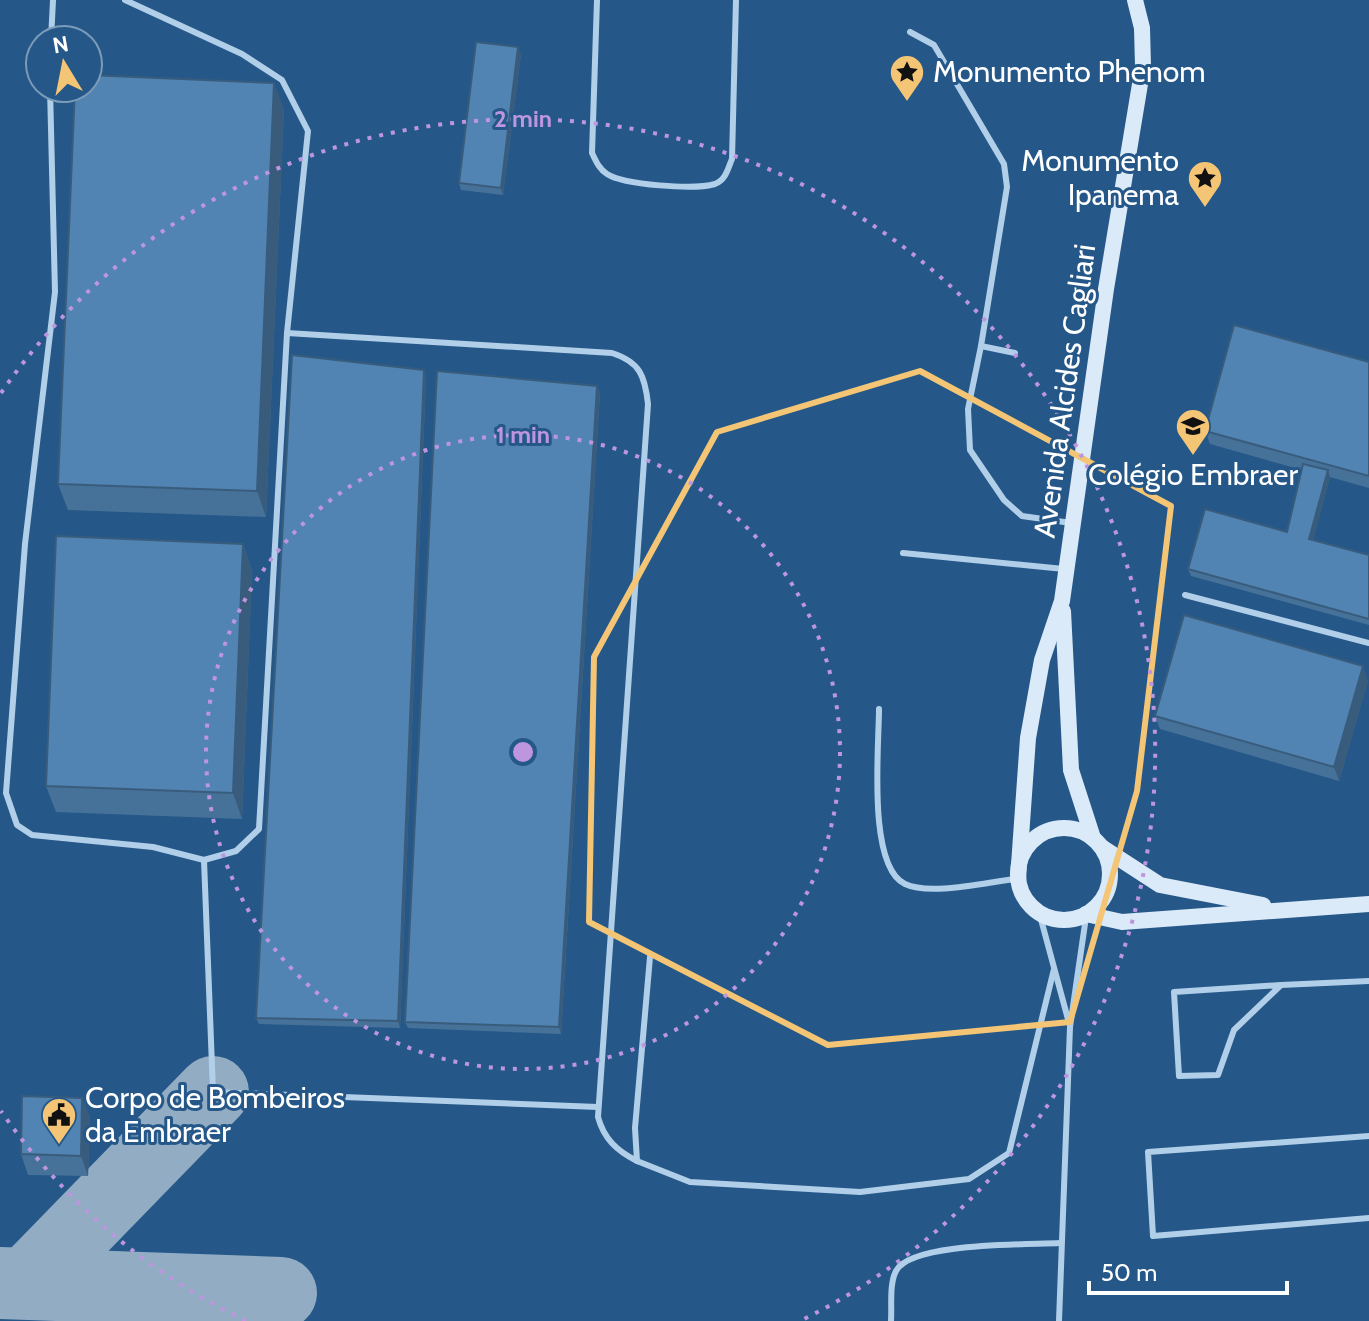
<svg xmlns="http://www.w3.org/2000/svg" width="1369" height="1321" font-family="Cabin,sans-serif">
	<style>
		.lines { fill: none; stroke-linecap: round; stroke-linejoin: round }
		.taxiway { stroke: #92acc4; stroke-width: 72 }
		.service { stroke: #b1cfe9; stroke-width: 6 }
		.secondary { stroke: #dbeaf8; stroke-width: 16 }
		.wall { fill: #467299 }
		.shaded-wall { fill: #395c7d }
		.building { fill: #5184b2; stroke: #395c7d; stroke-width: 2 }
		.marked { fill: none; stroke: #f3c575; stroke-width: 6; stroke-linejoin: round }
		.ring { fill: none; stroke: #bd96df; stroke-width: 4; stroke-dasharray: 4 8 }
		.labels { text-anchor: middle; stroke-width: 6; stroke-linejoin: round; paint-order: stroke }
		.poi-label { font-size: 30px; fill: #fff; stroke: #255888; text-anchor: start }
		.street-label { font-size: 30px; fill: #fff; stroke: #255888 }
		.centre { fill: #bd96df; stroke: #255888; stroke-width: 4 }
		.ring-label { font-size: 24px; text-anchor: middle; font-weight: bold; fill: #bd96df; stroke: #255888; stroke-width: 6; stroke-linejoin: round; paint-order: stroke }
	</style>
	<rect width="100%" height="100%" fill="#255888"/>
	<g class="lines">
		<!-- taxiway -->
		<g class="taxiway">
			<polyline points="0,1283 281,1293"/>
			<polyline points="27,1283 213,1092"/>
		</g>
		<!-- service -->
		<g class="service">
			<polyline points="125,0 242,54 282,80 308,131 287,333 259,829 236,851 204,860"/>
			<path d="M597,0L592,153C596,161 599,169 607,174C624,185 694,190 715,184C726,180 728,168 732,159L736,0"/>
			<polyline points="910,32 934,45 1004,164 1007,187 981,346 1015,353"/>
			<polyline points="51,40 53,0"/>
			<polyline points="50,88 55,292 25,544 6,793 17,825 32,835 153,847 204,860 213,1092 598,1107"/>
			<path d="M287,333L612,353C640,362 645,376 648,404L598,1117C604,1139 617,1151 637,1161"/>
			<polyline points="981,346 968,409 970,450 1004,500 1022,516 1071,523"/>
			<polyline points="903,553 1064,569"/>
			<polyline points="1185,595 1369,643"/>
			<path d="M879,709C879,746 867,866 905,884C930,896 987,882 1015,879"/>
			<polyline points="1039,912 1069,1023"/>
			<polyline points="650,957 635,1128 637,1161 690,1182 860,1192 969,1179 1009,1153 1054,969"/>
			<polygon points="1281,985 1234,1030 1218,1075 1179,1076 1174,992"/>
			<polyline points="1281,985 1369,981"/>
			<polyline points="1369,1136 1148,1152 1153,1236 1369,1218"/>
			<path d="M891,1321C892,1307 889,1284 896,1271C911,1242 1029,1245 1060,1243"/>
			<polyline points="1059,1321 1070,1027 1086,917"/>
		</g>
		<!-- secondary -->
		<g class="secondary">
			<polyline points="1063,611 1071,770 1093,838"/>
			<circle cx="1064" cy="874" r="46"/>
			<polyline points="1103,848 1160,885 1263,905"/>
			<polyline points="1018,879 1028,738 1042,660 1062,601 1106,289 1143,66 1142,28 1135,0"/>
			<polyline points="1086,914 1122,922 1369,904"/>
		</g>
	</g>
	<!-- wall -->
	<g class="wall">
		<polygon points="521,54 503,195 461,190 459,183"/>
		<polygon points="284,109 266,517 68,510 58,484"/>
		<polygon points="1369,362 1369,488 1330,477 1313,540 1369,555 1369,625 1191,576 1188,569 1287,532 1302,470 1210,444 1205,431"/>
		<polygon points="424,370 426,377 400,1028 259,1024 256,1018"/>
		<polygon points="600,392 561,1034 408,1028 405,1022"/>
		<polygon points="243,544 252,570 242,819 56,812 46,786"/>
		<polygon points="1368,680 1339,781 1160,729 1155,716"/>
		<polygon points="82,1098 90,1118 88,1176 28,1175 21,1154"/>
	</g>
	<!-- shaded-wall -->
	<g class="shaded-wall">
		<polygon points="518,47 521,54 503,195 501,188"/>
		<polygon points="274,83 284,109 266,517 257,491"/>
		<polygon points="424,370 426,377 400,1028 398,1021"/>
		<polygon points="597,386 600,392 561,1034 559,1027"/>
		<polygon points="1328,470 1330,477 1312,545 1309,539"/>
		<polygon points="243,544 252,570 242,819 233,793"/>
		<polygon points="1363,666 1368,680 1339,781 1334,767"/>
		<polygon points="82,1098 90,1118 88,1176 81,1156"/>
	</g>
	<!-- building -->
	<g class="building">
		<polygon points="476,42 518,47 501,188 459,183"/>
		<polygon points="88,75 274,83 257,491 58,484 75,88 88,88"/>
		<polygon points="1234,325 1369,362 1369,476 1205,431"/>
		<polygon points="292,355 424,370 398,1021 256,1018"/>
		<polygon points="437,371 597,386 559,1027 405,1022"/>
		<polygon points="1303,464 1328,470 1309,539 1369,555 1369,619 1188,569 1205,509 1287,532"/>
		<polygon points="56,536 243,544 233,793 46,786"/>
		<polygon points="1184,615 1363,666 1334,767 1155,716"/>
		<polygon points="22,1096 82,1098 81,1156 21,1154"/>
	</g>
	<!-- marked area -->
	<path class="marked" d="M920,371L1171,506L1137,791L1070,1022L828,1045L589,922L594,657L717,432Z"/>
	<!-- distance rings -->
	<g class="ring">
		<circle cx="523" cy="752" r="317"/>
		<path d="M246 1321A633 633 0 0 1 1 1111M1 393A633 633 0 1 1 800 1321"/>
	</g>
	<!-- icons -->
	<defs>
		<g id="sight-pin" transform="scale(1.8)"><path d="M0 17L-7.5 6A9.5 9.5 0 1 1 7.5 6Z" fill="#f3c575" stroke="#255888"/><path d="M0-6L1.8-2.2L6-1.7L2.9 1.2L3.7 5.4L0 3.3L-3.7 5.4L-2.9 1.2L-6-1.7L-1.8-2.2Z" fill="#111"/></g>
		<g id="school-pin" transform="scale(1.8)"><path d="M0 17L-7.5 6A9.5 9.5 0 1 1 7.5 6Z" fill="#f3c575" stroke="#255888"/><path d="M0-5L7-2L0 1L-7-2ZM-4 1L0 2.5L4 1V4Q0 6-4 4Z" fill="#111"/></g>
		<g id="civic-pin" transform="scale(1.8)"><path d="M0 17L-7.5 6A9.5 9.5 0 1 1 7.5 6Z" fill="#f3c575" stroke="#255888"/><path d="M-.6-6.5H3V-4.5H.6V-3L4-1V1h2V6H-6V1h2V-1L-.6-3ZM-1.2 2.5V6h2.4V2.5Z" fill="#111"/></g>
	</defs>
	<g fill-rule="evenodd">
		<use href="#sight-pin" x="907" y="72"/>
		<use href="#sight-pin" x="1205" y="178"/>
		<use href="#school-pin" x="1193" y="426"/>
		<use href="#civic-pin" x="59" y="1115"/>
	</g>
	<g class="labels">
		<!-- poi labels -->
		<g class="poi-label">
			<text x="933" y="82">Monumento Phenom</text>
			<text x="1179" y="171" text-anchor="end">Monumento<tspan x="1179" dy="34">Ipanema</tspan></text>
			<text x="1193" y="485" text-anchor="middle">Colégio Embraer</text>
			<text x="85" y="1108">Corpo de Bombeiros<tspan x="85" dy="34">da Embraer</tspan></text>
		</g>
		<!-- street labels -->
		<g class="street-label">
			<text transform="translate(1065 391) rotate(-82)" y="10">Avenida Alcides Cagliari</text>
		</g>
	</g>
	<circle cx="523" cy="752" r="12" class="centre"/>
	<g class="ring-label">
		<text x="523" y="127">2 min</text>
		<text x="523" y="443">1 min</text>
	</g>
	<!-- north arrow -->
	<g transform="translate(64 64) rotate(350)"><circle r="38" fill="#255888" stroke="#7c9bb8" stroke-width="2"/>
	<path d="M0-6L14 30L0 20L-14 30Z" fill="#f3c575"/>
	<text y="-12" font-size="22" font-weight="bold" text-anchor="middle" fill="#ffffff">N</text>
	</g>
	<!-- scale -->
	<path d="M1089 1281v12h198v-12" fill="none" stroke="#ffffff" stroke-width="4"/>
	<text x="1101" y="1281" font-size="24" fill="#ffffff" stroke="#255888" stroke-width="6" paint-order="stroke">50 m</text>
</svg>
